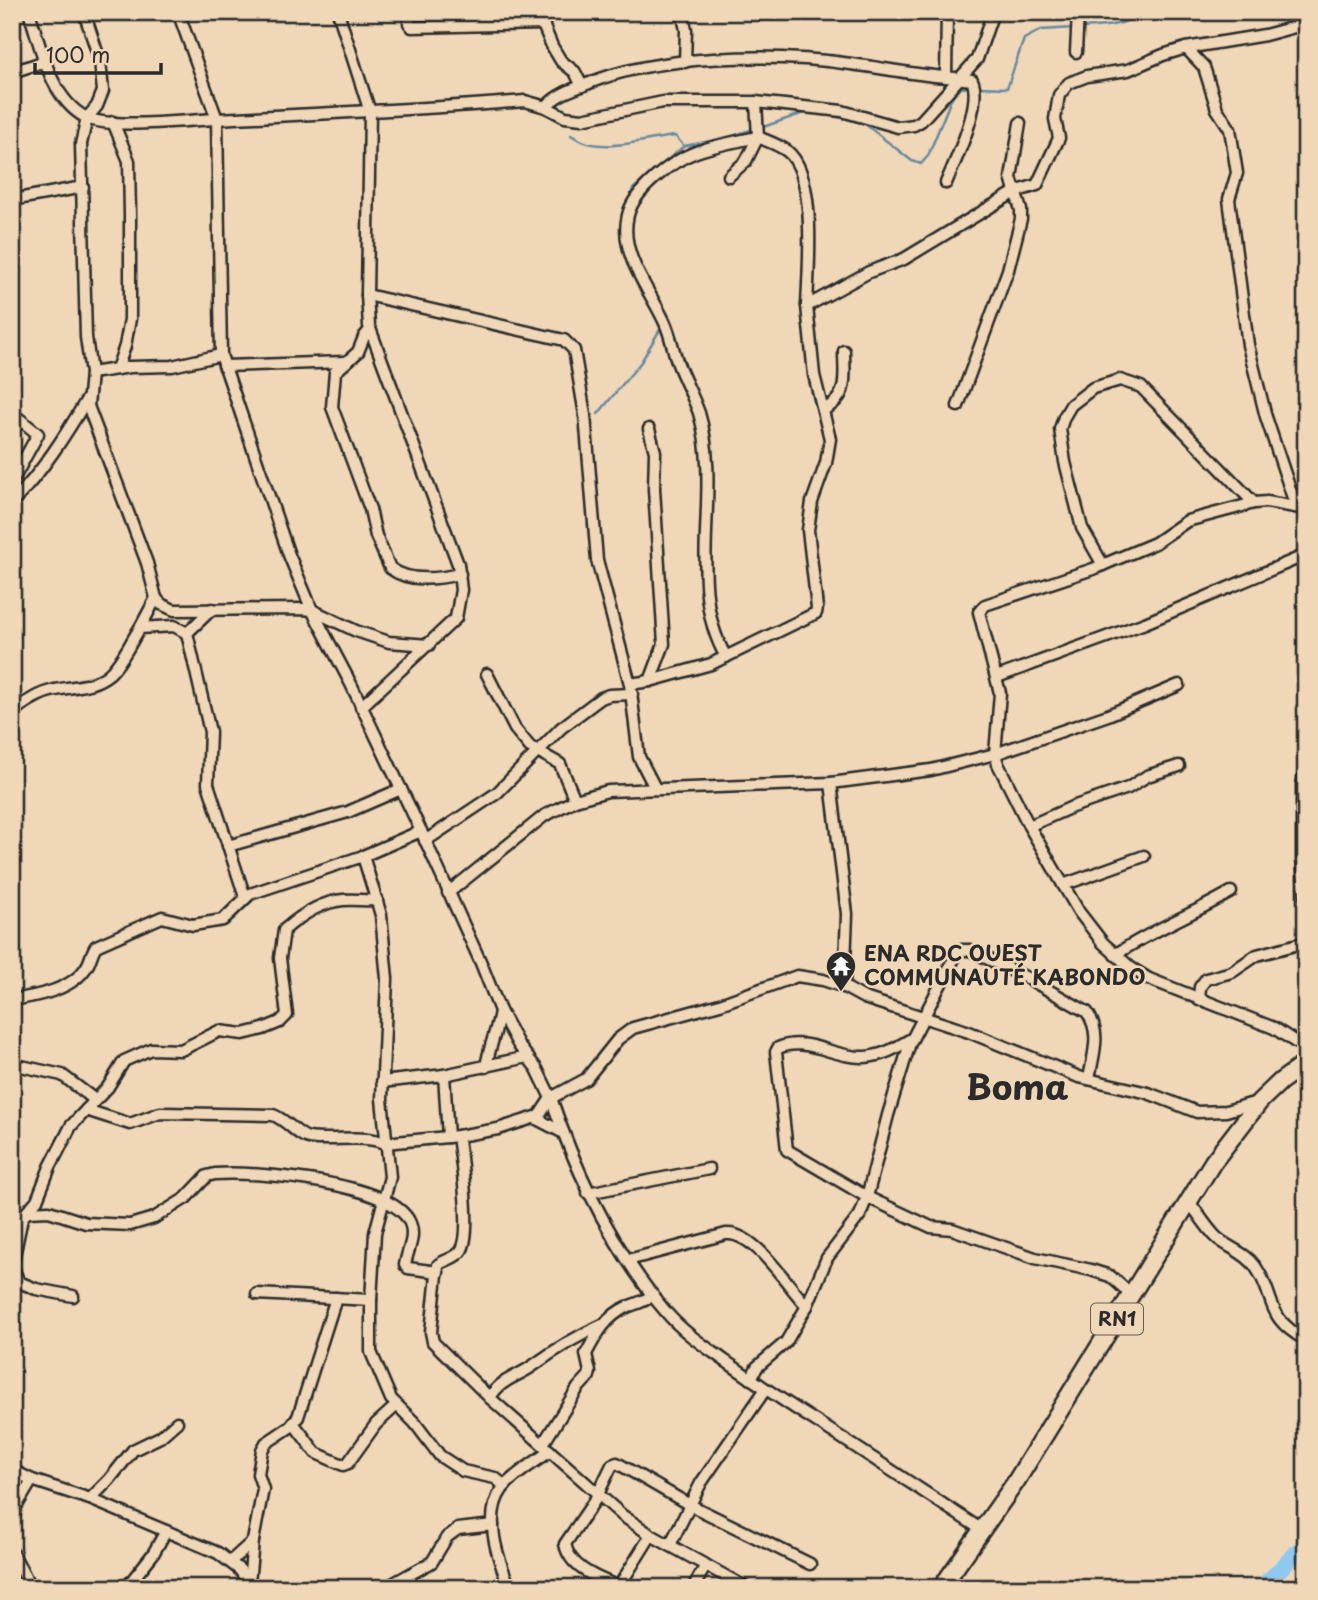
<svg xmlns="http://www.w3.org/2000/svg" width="1318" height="1600" font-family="'Playpen Sans',sans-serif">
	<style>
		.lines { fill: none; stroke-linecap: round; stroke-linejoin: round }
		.stream { stroke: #6889a1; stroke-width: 2.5 }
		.river { stroke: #90c8ef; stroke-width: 16 }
		.minor-casing { stroke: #2b2b2b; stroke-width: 15 }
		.trunk-casing { stroke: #2b2b2b; stroke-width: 21 }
		.minor { stroke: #efd7b7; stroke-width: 10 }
		.trunk { stroke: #efd7b7; stroke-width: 16 }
		.labels { text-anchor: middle; stroke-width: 5; stroke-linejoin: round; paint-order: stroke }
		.shield { fill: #efd7b7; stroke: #665f55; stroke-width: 2 }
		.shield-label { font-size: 19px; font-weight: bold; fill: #2b2b2b }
		.poi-label { font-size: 21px; font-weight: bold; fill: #2b2b2b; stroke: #efd7b7; text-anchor: start }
		.town-label { font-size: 35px; font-weight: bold; fill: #2b2b2b; stroke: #efd7b7 }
	</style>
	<rect width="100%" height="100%" fill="#efd7b7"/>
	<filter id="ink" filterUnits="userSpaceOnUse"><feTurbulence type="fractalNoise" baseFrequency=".0143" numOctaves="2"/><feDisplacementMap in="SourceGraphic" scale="14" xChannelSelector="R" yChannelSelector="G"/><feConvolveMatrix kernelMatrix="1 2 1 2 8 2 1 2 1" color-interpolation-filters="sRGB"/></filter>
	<g filter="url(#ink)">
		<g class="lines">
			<!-- stream -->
			<g class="stream">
				<path d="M1081,28C1102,27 1126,26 1142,12"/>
				<polyline points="978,87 1007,88 1024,39 1041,30 1074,28"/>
				<polyline points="760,128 807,112 848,119 865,124 912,161 921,164 928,156 952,97 960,88 972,87"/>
				<path d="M571,135C599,156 643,139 675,136L684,146"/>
				<polyline points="629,201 633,189 684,146 727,138 753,129"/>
				<polyline points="598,414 641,362 662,326"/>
			</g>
			<!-- river -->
			<polyline class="river" points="1261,1588 1306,1543"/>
			<!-- minor casing -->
			<g class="minor-casing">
				<g id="minor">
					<path d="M29,12C41,47 50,98 85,117C110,130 188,120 217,119C320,113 422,110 525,101L546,107L565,117L582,119L663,102H756L842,111L898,127L914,125L921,121L977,59L993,12"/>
					<polyline points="84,12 100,61 103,91 97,106 87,118 81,144 86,337 91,373 88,406 147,563 156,598 161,604 174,610 303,609 312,610 356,631 389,642 429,645"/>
					<polyline points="338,12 370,112 367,295 369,326 458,564 461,590 456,618 361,707"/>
					<polyline points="409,12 409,23 412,27 544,24"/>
					<polyline points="543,12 544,27 552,46 561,61 575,72 582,86"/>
					<polyline points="682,12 686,30 685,62"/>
					<polyline points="1186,48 1204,67 1217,109 1230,129 1237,173 1229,199 1248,345 1266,417 1296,507"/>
					<polyline points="1076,52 1078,12"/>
					<polyline points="12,72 46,61"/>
					<path d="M756,102L758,137C767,141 779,145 787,151C818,175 808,270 807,306"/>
					<path d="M546,107C555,95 573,89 587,84C657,54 776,53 851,64C883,68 914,75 946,77"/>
					<polyline points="113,122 129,161 130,215 130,319 125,346 117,369"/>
					<polyline points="729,176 746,161 758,137"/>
					<path d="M946,183C956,159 983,103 972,80L946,77L947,12"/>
					<polyline points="12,200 83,187"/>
					<polyline points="367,295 564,340 574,350 585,415 597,560 630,684 639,757 655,788"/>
					<path d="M370,330L364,337L358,352L335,372L332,407L370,509L376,536L390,568C409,583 438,579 460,574"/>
					<polyline points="224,366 345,362"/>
					<polyline points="91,373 130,367 172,366 221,355"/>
					<polyline points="958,406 1008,270 1021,219 1021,210 1011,178 1020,123"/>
					<path d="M823,410C850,397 844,377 844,351"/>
					<polyline points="12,413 38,434 14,478"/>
					<path d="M12,503C42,472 65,436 87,399"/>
					<polyline points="1306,509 1267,502 1254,503 1187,521 1155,543 1093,569 985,605 979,612 1000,693 995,754 998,764 1029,826 1079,912 1103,943 1131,968 1149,979 1274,1028 1306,1049"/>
					<polyline points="1103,565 1082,528 1065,462 1060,429 1064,417 1071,405 1093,388 1120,380 1141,387 1254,503"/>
					<polyline points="140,628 156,598"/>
					<polyline points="187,633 210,732 208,784 245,897"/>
					<path d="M726,657C684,585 723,492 699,413C693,396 684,380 678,364C673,351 671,336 665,323C651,291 618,254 628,215C634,190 672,161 696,152C716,145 737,141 758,137"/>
					<polyline points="487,674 515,729 530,747 560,764 575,800"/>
					<polyline points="997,677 1145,623 1306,555"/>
					<polyline points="650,681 711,664 816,613 817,608 808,530 812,502 826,463 830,439 814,375 807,306 869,272 904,259 1015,192 1037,185 1059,138 1055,119 1059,95 1069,83 1087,76 1128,70 1163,55 1186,48 1265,35 1306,24"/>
					<polyline points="630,684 650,681 664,644 654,489 655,452 649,429"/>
					<path d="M12,712C24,704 37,694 51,691C71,686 92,688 109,674C122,662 130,643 140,628L174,626L187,633L212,609"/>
					<polyline points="1306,766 1302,785 1302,859 1306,902"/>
					<path d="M831,783L847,914L844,987L823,980L797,976L720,1004L633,1028L618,1039L586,1079L551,1098C577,1175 613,1250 666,1312C683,1332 703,1345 724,1360C754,1381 785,1402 817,1422C872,1457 927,1494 982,1530"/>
					<polyline points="1029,826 1072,807 1128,788 1147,776 1179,766"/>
					<polyline points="425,841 497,793 561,728 601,698 609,695 632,694"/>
					<polyline points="228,846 348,812 401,789"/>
					<polyline points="363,856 381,915 387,979 382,1099 390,1177 375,1233 371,1300 371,1352 391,1399 415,1423 440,1456 463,1471 495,1478 505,1486"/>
					<polyline points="1063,885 1144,856"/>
					<polyline points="448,893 544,816 575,800 608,791 831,783 931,770 995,754 1108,715 1179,685"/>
					<path d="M1115,955C1152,930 1193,914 1231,892"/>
					<polyline points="844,987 864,998 969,1032 1079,1077 1148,1093 1197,1112 1226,1111 1257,1102"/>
					<path d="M12,1000C37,996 73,990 87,966C91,960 91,953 96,946L162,917L193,925L223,920L250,894L363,856L421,831"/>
					<polyline points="1199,1000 1200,987 1206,979 1232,972 1257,955 1306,942"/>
					<path d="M911,1039C896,1048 883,1056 865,1057C836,1059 806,1035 778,1048L776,1052L787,1150L867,1197L931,1227L952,1229L1035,1258L1091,1270L1110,1276L1132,1295"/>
					<polyline points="12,1064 62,1075 95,1100"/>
					<path d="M486,1067C489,1047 497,1031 500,1011"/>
					<polyline points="444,1075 448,1137"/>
					<polyline points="382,1082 444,1075 527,1057"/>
					<path d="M86,1110L130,1124L160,1113L273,1115C287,1120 299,1137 309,1138C334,1142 361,1134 385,1143L458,1136L498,1129L539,1116L551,1098L537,1069L519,1046L500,1011L481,963L421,831L351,684L312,610L289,555L221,355L217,119L178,12"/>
					<polyline points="535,1118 562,1132"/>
					<path d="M458,1136C461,1159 473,1234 461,1251C455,1259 446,1259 438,1265L431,1332L433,1342L490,1398L623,1516L651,1535L747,1588"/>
					<polyline points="588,1193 709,1169"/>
					<path d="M1189,1202C1198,1213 1206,1227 1216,1237C1228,1248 1245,1252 1255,1266C1277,1297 1263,1317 1306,1340"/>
					<path d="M27,1212L49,1211L86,1223L130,1225L154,1218L186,1198L207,1176L215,1174C255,1171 393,1182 410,1223C416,1237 407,1251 405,1265L408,1268L438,1272"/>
					<polyline points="12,1215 22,1218 12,1266 19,1282 36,1289 73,1296"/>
					<path d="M22,1218L37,1200L50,1167L71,1126L108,1087L124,1061L151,1049L181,1050L219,1031L243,1034L263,1029L280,1022L287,1015L280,958L284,930C300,916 321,902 343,900C355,899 366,901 377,900"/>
					<path d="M628,1260L726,1234C755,1231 787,1286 807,1306"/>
					<polyline points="257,1294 371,1300"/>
					<path d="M751,1379L757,1367L786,1342L807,1306L827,1258L860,1215L867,1197L888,1115L910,1043L957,953L962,950H970L1027,978L1087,1012C1102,1034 1093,1054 1089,1079"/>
					<path d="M490,1398C500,1379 518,1377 534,1365C556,1349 577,1336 602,1325"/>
					<polyline points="294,1424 316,1453 343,1465 348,1463 376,1424 397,1405"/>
					<path d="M543,1444L578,1388L589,1376L590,1372L586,1354C596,1335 606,1316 627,1307C637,1303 644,1302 653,1295"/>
					<polyline points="12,1470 32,1480 90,1499 218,1553 240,1570 249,1584"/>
					<polyline points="90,1499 109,1480 133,1450 160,1437 177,1422"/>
					<polyline points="12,1523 16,1507 32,1480"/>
					<polyline points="670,1545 701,1483 765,1390"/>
					<polyline points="12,1552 31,1588"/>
					<polyline points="231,1561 253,1541"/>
					<polyline points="249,1583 253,1541 263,1489 258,1474 262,1450 266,1443 290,1427 298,1417 336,1298"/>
					<path d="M619,1587C598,1578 570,1569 565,1544L595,1500L612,1465L617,1463L690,1505L810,1564"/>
					<polyline points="126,1588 153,1554 166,1531"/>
					<polyline points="385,1588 432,1562 447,1537 458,1529 493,1525"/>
					<path d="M510,1588C498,1559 482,1516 503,1488C514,1474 536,1462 550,1451"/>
					<polyline points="618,1588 651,1535"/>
					<polyline points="693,1588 706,1565"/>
				</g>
			</g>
			<!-- trunk casing -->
			<g class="trunk-casing">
				<polyline id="trunk" points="941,1588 1015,1483 1213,1162 1260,1101 1281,1081 1306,1063"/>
			</g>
			<!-- minor -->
			<use href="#minor" class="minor"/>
			<!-- trunk -->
			<use href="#trunk" class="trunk"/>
		</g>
	</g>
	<!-- icons -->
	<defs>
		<g id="temple-pin" transform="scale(1.575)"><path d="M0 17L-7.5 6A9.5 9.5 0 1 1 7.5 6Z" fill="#2b2b2b" stroke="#efd7b7"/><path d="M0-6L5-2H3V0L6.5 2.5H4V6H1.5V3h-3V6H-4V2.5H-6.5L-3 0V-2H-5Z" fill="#fff"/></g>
	</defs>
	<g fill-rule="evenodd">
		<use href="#temple-pin" x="841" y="966"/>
	</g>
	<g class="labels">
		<!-- shield labels -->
		<rect class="shield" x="1091" y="1303.5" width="52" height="31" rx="5"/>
		<g class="shield-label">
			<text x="1117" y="1326">RN1</text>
		</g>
		<!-- poi labels -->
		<g class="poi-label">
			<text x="864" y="961">ENA RDC OUEST<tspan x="864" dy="24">COMMUNAUTÉ KABONDO</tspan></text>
		</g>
		<!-- town labels -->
		<g class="town-label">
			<text x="1017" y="1100">Boma</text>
		</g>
	</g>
	<!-- margin -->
	<rect width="1318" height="1600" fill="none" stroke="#efd7b7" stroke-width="42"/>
	<rect x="21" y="21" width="1276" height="1558" fill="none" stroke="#2b2b2b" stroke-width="2.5" filter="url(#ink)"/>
	<!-- scale -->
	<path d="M35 63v10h126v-10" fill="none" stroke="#2b2b2b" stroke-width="3.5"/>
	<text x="46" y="63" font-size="21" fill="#2b2b2b" stroke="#efd7b7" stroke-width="5" paint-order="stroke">100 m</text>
</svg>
